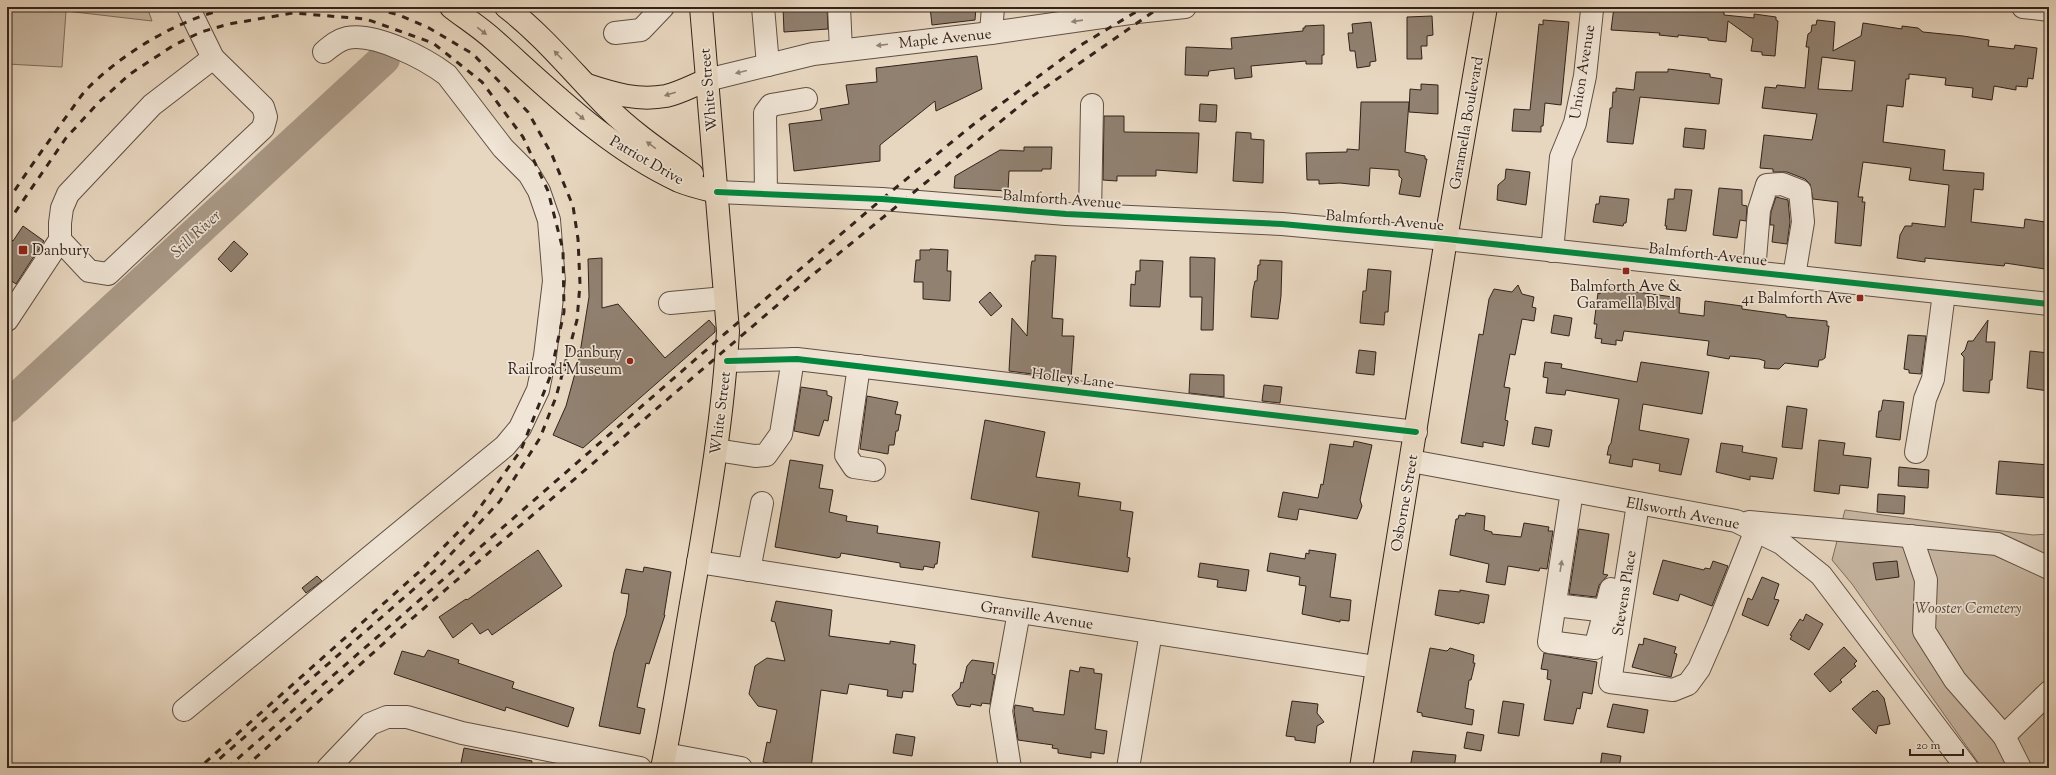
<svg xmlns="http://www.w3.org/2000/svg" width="2056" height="775" font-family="'Sorts Mill Goudy',serif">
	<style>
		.green { fill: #c9b8a4; stroke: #7e6e60 }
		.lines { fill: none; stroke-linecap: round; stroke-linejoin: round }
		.river { stroke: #aa9a88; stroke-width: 32 }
		.building { fill: #918171; stroke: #32231b; fill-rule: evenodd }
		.minor-casing { stroke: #605044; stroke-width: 24 }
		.major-casing { stroke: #32231b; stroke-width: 24 }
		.path { stroke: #32231b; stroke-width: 2.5; stroke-dasharray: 1 2; stroke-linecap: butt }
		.minor { stroke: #f0e5d6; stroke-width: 22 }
		.major { stroke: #e8d7c0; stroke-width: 22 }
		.rail { stroke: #32231b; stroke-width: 3; stroke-dasharray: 7 7; stroke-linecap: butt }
		.cycleway-casing { stroke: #f0e5d6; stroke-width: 8 }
		.cycleway { stroke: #00873e; stroke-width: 6 }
		.oneway { fill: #918478 }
		.oneway2 { fill: #8d7d6e }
		.poi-dot { fill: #8f2418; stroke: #f0e5d6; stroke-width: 1.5 }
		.labels { text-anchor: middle; stroke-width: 3.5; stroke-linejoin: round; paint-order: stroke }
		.street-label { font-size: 15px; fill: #32231b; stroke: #f0e5d6 }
		.poi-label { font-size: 15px; fill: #32231b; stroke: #f0e5d6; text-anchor: end }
		.park-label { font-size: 15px; font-style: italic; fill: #58483d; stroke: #f0e5d6 }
		.water-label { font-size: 16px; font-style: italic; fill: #5c4d41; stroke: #f0e5d6 }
	</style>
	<rect width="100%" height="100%" fill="#e8d7c0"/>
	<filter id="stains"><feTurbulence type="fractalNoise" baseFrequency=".005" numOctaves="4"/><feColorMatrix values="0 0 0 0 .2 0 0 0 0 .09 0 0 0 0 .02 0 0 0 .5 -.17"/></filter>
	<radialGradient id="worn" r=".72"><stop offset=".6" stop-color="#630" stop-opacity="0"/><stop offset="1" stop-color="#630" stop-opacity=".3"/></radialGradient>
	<!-- green -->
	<g class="green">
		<polygon points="7,7 147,7 152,21 66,11 62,67 7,64"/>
		<polygon points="1845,510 2033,535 2049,534 2049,768 1982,768 1852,584 1832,560"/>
	</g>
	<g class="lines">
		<!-- river -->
		<polyline class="river" points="7,407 384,59"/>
	</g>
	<!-- building -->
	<g class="building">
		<polygon points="783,7 827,7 828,29 784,32"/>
		<polygon points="930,7 976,7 975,20 932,25"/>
		<polygon points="1614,7 1695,7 1724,12 1724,15 1754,18 1754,14 1776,17 1776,20 1778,21 1775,56 1762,55 1762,52 1751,51 1753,39 1728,21 1726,42 1708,40 1708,38 1678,35 1678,37 1659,35 1660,33 1611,30"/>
		<polygon points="1432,16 1433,35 1427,36 1427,46 1421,46 1422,59 1407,59 1407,17"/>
		<polygon points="1543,20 1569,22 1561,105 1545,103 1543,126 1541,126 1541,132 1512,131 1514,109 1530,110 1539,24 1543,25"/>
		<path d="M1817,20L1835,22L1833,51L1861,36L1863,23L1902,29V26L1918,28L1923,32L1963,36L1989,40L1988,46L2014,49L2015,45L2037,48L2033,79L2028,78L2027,87L2016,86V90L1994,86L1992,100L1972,97L1973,88L1945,85L1946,78L1909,74V79H1906L1903,107L1887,105L1883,142L1945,150L1943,170L1984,173L1983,190L1974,189L1971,222L2024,228L2025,219L2045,222L2044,226L2049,227V256L2048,266H2046L2045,269L2005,263L2004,266L1925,258V262L1897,258L1900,235L1905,226H1912V223L1945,227L1949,185L1909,180L1911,168L1863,162L1858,197H1863L1862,202H1865L1861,246L1835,243L1838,202L1813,199L1810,184L1805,179L1787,172H1773V169L1760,168L1764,135L1812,140L1817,114L1762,108L1765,87L1776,88L1777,85L1805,88L1809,47H1806L1808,34L1811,32L1812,25H1816ZM1822,57L1855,61L1852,91L1818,89Z"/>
		<polygon points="1371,22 1376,61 1370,62 1370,66 1357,68 1355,51 1350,51 1348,33 1353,33 1352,24"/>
		<polygon points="1324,25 1324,55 1322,55 1322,64 1306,64 1306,61 1251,66 1252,77 1235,79 1234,68 1209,71 1208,76 1185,75 1186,47 1232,49 1231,38 1303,31 1303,28 1305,28 1305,26"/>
		<polygon points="977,56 982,89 936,111 935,101 880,145 880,161 794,171 789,124 822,120 820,109 849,104 846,85 877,82 876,68"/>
		<polygon points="1668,69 1710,74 1710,77 1722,79 1719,104 1640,97 1633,144 1607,142 1610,108 1612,108 1613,92 1616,92 1616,88 1634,90 1636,72 1668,72"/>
		<polygon points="1421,84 1438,85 1438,114 1409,112 1410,89 1421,90"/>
		<polygon points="1361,102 1409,102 1405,152 1425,156 1425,159 1427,159 1420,197 1399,194 1402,179 1399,176 1399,170 1370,168 1369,186 1340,183 1319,184 1319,180 1307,180 1306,153 1347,152 1347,149 1359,150"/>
		<polygon points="1200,104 1217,105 1216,122 1199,121"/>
		<polygon points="1104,116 1124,116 1124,132 1199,133 1197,173 1156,170 1156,176 1117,176 1117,181 1103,180"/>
		<polygon points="1685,128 1706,130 1704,149 1683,147"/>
		<polygon points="1236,132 1251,133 1251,139 1264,140 1263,183 1233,181"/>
		<polygon points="1024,147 1052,147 1051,169 1042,169 1042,171 1009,171 1008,191 954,188 955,176 1000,150 1024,151"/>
		<polygon points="1506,169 1530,172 1526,205 1497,200 1498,185 1505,179"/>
		<polygon points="1719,188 1742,190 1742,205 1747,206 1746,221 1740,220 1737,238 1713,235"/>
		<polygon points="1675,189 1692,190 1686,231 1666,229 1667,226 1665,226 1668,199 1674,199"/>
		<polygon points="1600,196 1629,199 1626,223 1624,223 1623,226 1593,222 1596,204 1599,204"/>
		<polygon points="1776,197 1788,200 1790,222 1787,244 1772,242 1774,225 1770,225 1771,212"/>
		<polygon points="23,226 44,241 16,284 7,278 7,236 13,241"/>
		<polygon points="234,241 248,254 231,272 218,259"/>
		<polygon points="930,249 948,250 947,271 951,271 950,301 923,299 923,282 914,282 916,260 920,260 920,250 930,250"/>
		<polygon points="1035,255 1056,256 1052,318 1063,319 1062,336 1074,336 1071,379 1009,371 1012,318 1027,336 1031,266 1032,261 1035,261"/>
		<polygon points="1190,257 1215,258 1213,330 1201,330 1202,297 1190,297"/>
		<polygon points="602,258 602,308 618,304 665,358 709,320 715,327 715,332 583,448 553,435 566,406 579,359 589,297 588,259"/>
		<polygon points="1140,260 1163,261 1160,307 1130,306 1131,284 1135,285 1136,271 1140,271"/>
		<polygon points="1260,260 1282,261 1281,296 1278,319 1251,317 1253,290 1255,281 1257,281 1258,265 1260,265"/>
		<polygon points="1368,269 1391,271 1388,312 1385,312 1384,325 1360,323 1363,291 1366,291"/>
		<polygon points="1518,285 1522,294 1534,297 1532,307 1536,308 1534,321 1522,319 1515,355 1510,354 1504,387 1510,388 1505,420 1508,421 1504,446 1483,442 1483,447 1461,443 1479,334 1483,335 1489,299 1494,289 1512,292"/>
		<polygon points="1601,287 1680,298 1679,313 1704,316 1705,301 1742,306 1742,309 1786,315 1786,317 1827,321 1827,326 1829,326 1825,358 1822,360 1819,360 1818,367 1785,363 1779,369 1764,368 1765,361 1759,359 1730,356 1729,359 1707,355 1709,341 1624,331 1622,341 1616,340 1616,345 1601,343 1602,339 1595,338 1597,324 1594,324 1598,293 1600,294"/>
		<polygon points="990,292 1002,306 991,316 979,302"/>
		<polygon points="1554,315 1572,318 1569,336 1551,333"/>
		<polygon points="1988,320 1986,342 1995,342 1992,380 1990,380 1989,393 1963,391 1964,357 1961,354 1965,350 1968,341 1973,341"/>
		<polygon points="1908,335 1926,336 1921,374 1909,373 1909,370 1904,369"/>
		<polygon points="1359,350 1376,352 1374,375 1356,373"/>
		<polygon points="2030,351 2049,353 2049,391 2027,388"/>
		<polygon points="1545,362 1562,364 1561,368 1637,382 1641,362 1709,372 1702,414 1643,404 1639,430 1689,439 1681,475 1659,471 1660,464 1633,459 1632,467 1609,463 1611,455 1607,455 1609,446 1611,443 1619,399 1566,390 1565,395 1546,393 1548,378 1543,377"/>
		<polygon points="1190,374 1224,375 1224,397 1189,393"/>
		<polygon points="1264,385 1282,387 1280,403 1262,401"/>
		<polygon points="801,387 827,391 827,395 832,397 828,421 824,420 819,436 794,431"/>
		<polygon points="867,396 898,402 895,414 901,415 898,431 896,431 894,445 889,445 888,454 860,449"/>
		<polygon points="1883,400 1904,402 1900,440 1876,437 1879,411 1881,411"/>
		<polygon points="1787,406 1807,409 1802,449 1782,447"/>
		<polygon points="985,420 1045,432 1036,477 1080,483 1078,496 1121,502 1120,510 1133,512 1127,557 1130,558 1128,572 1032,557 1039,512 971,499"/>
		<polygon points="1535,427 1552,430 1549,447 1532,444"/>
		<polygon points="1819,440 1845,443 1843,455 1871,458 1868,488 1840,485 1839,494 1814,491"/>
		<polygon points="1354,441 1372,445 1360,500 1362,506 1357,519 1299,509 1297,520 1278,517 1283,492 1318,498 1321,484 1323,485 1330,444 1353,447"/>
		<polygon points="1721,443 1743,446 1742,452 1777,458 1773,479 1750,476 1750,480 1716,472"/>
		<polygon points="790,460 823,465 819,488 833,490 829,512 847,516 846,521 878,526 877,533 940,542 937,564 935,564 934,568 924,566 923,570 900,567 900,563 841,553 840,557 837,558 775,547"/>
		<polygon points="1999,461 2049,465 2049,498 1996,494"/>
		<polygon points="1899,467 1929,470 1928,488 1898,486"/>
		<polygon points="1878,494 1905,496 1904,514 1877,512"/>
		<polygon points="1466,513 1485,516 1484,530 1492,532 1492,534 1521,537 1524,523 1549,527 1548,531 1553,531 1547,569 1540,568 1539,571 1508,566 1505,585 1486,582 1489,564 1450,555 1456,519 1458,519 1459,515 1465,516"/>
		<polygon points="1579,529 1609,534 1603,574 1608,575 1599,585 1596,597 1569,594"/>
		<polygon points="538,550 562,586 492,635 488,629 480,634 472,623 453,638 439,617 466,599 467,600"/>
		<polygon points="1309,550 1336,554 1330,597 1351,600 1349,621 1340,620 1340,622 1302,614 1306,586 1299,585 1300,577 1267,571 1270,553 1305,559 1306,553 1309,554"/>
		<polygon points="1663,560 1704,570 1705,568 1710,569 1713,561 1728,566 1712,606 1680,594 1678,601 1653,594"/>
		<polygon points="1897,561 1899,577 1876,580 1873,563"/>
		<polygon points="1200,563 1249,570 1246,591 1217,587 1218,580 1198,577"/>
		<polygon points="644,567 671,572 664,615 665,615 649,664 646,663 637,707 645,709 640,734 599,726 614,652 626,615 629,594 621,593 626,569 643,572"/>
		<polygon points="317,576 322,581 306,593 302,588"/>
		<polygon points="1762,577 1779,584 1774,599 1779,600 1768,626 1742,615 1748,598 1752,600"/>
		<polygon points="1439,590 1460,592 1460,590 1489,595 1484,623 1480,622 1479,624 1435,615"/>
		<polygon points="776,601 832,610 829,636 890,644 890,641 915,645 913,664 916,664 913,692 903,691 902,698 887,696 888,690 849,684 847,694 821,690 811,768 792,768 763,762 767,742 770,743 777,710 758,706 749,694 755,666 767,658 785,661 775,622 771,621"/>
		<polygon points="1806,614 1823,624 1809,650 1790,639 1792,636 1790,635 1800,619 1803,621"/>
		<polygon points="1644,638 1676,647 1674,653 1677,654 1671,677 1632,667 1639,644 1643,645"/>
		<polygon points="1844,647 1857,661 1854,664 1856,666 1840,680 1842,682 1830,692 1814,674"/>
		<polygon points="1430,648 1447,651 1450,648 1474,655 1473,663 1475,663 1471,680 1469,680 1465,708 1474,710 1472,725 1422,716 1422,713 1417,712"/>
		<polygon points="428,650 459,660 458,663 514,682 512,688 574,708 568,727 506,707 505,711 394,674 402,651 424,657"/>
		<polygon points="1544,653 1597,662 1592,694 1583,692 1580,709 1577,708 1573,724 1544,720 1551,680 1547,679 1548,670 1541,669"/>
		<polygon points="972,660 994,663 992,674 995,675 990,704 982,703 981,706 971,704 970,707 957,705 952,695 960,688 961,682 963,683 967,666"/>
		<polygon points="1080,667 1094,669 1094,673 1102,674 1095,729 1107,731 1104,754 1091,752 1091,758 1064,754 1058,753 1058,749 1052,748 1053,745 1018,740 1014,711 1015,705 1033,708 1033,711 1064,715 1070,670 1079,672"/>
		<polygon points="1877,690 1884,698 1890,724 1878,726 1876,734 1852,709 1873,691 1875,692"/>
		<polygon points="1292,701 1318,704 1317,713 1324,722 1317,726 1315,743 1295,740 1295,737 1286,736"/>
		<polygon points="1503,701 1524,704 1519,736 1498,733"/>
		<polygon points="1613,704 1648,710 1644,733 1607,727"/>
		<polygon points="1467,732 1484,735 1481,751 1464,748"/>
		<polygon points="896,734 915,737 912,756 893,753"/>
		<polygon points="464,748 532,761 531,768 460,768"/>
		<polygon points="1413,751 1456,755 1454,768 1410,768"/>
		<polygon points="1602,753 1621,756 1619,768 1600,768"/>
	</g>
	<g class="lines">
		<!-- minor casing -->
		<g class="minor-casing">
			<g id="minor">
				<polyline points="188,7 213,58"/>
				<polyline points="763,7 768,65"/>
				<polyline points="839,7 841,50"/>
				<polyline points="2023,7 2049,10"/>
				<polyline points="615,33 641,30 663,7"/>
				<polyline points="991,33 993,7"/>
				<polyline points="707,80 813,54 991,33 1137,12 1185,7"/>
				<polyline points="717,192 882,199 1066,214 1282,224 1446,239 2049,304"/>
				<polyline points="766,194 765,113 771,105 806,99"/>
				<polyline points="1090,215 1092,105"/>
				<polyline points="1552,251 1561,157 1575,123 1585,76 1592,10"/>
				<polyline points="1754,272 1759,210 1767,185 1782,184 1800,191 1803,222 1794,276"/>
				<polyline points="670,303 725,298"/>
				<polyline points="7,320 60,240 60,223 62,208 68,194 152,105 213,58 263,107 266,117 263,128 108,274 89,271 60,240"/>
				<polyline points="727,361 797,359 1416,432"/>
				<polyline points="859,366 846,455 854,467 874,470"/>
				<polyline points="716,450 755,456 766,455 781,434 793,359"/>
				<polyline points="1916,452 1925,399 1933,379 1944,293"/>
				<polyline points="1411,461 1736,521 1781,543 1821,575 1967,768"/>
				<polyline points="1572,491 1549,642 1595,648 1611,589"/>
				<polyline points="1638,504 1610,682 1673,690 1688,684 1699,669 1717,628 1756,530"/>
				<polyline points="1749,522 1997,544 2049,568"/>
				<polyline points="1911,536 1926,580 1924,631 1955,680 2004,736 2020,768"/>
				<polyline points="698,562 1376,667"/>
				<polyline points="749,570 762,503"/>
				<polyline points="1555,605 1607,611"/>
				<path d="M184,710L505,446L520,428L538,390L545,356L554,281L549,220L539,191L529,174L503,148L447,75C426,59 375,32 347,38C338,40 331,46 324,52"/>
				<polyline points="2004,736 2049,692"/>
				<polyline points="665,754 741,768"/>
				<polyline points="328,768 370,724 387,717 407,717 462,733 640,768"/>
				<polyline points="1010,768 1001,711 1019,612"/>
				<polyline points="1128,768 1151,632"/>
			</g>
		</g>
		<!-- major casing -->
		<g class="major-casing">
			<g id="major">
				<path d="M451,7C465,18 481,28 494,40C552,92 608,148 679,181C691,186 705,189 717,192"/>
				<path d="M506,7C544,36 574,74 608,108C633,133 663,153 692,174"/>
				<path d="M587,85C614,94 638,101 666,96C680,93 694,85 707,80"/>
				<path d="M662,768C674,712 682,655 692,598C707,510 723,421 728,331L701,7"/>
				<polyline points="1361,768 1446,239 1486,7"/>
			</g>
		</g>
		<!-- path -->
		<polyline class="path" points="562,369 576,373"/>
		<!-- minor -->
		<use href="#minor" class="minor"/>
		<!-- major -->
		<use href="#major" class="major"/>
		<!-- rail -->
		<g class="rail">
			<path d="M7,202C26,173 46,145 66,117C73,108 79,98 86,90C123,52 183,16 236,7"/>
			<polyline points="7,224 66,138 98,103 130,74 174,45 201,32 229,24 293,13 366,19 433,43 482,82 523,137 548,191 563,250 564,312 550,377 521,450 473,517 420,571 199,768"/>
			<polyline points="209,768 438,568 500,501 540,438 556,397 577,320 580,284 578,239 573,206 552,155 528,112 473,54 429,28 399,15 369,7"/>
			<polyline points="227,768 728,331 882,199 974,124 1081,45 1144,7"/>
			<polyline points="244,768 401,628 810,277 1027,100 1160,7"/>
		</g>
		<!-- cycleway casing -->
		<g class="cycleway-casing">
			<g id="cycleway">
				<polyline points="717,192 882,199 1066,214 1282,224 1446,239 2049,304"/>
				<polyline points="727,361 797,359 1416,432"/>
			</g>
		</g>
		<!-- cycleway -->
		<use href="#cycleway" class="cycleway"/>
	</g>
	<!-- one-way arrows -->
	<defs><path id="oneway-solid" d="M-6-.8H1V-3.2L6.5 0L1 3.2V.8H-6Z"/></defs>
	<g class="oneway">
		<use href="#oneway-solid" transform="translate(1077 21) rotate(172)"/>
		<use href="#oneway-solid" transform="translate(882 45) rotate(173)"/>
		<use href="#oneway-solid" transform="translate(741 72) rotate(166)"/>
		<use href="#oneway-solid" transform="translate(1561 566) rotate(-81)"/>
	</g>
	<g class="oneway2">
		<use href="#oneway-solid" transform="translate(482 31) rotate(37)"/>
		<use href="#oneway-solid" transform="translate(558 55) rotate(-134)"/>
		<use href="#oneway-solid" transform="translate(670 94) rotate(163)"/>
		<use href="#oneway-solid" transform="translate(580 116) rotate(40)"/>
		<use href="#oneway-solid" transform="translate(651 145) rotate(-144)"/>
	</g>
	<!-- markers -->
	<g class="poi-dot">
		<rect x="18" y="245" width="10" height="10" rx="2"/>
		<rect x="1622" y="267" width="8" height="8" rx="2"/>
		<rect x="1856" y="294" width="8" height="8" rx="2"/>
		<circle cx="630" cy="361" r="4"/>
	</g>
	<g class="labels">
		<!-- street labels -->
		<g class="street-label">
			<text transform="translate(945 38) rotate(-6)" y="5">Maple Avenue</text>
			<text transform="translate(1582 72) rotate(-81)" y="5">Union Avenue</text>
			<text transform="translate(708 90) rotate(-95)" y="5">White Street</text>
			<text transform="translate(1466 123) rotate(-80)" y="5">Garamella Boulevard</text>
			<text transform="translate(647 160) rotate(30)" y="5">Patriot Drive</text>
			<text transform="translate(1062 199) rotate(4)" y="5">Balmforth Avenue</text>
			<text transform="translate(1385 220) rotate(5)" y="5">Balmforth Avenue</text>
			<text transform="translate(1708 254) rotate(6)" y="5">Balmforth Avenue</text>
			<text transform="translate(1073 378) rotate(7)" y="5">Holleys Lane</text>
			<text transform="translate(720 413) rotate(-83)" y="5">White Street</text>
			<text transform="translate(1404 503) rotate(-80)" y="5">Osborne Street</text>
			<text transform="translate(1683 513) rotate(11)" y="5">Ellsworth Avenue</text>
			<text transform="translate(1624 593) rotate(-81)" y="5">Stevens Place</text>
			<text transform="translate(1037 615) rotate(9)" y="5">Granville Avenue</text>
		</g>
		<!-- poi labels -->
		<g class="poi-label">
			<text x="32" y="255" text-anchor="start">Danbury</text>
			<text x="1626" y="291" text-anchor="middle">Balmforth Ave &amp;<tspan x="1626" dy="17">Garamella Blvd</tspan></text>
			<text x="1852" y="303">41 Balmforth Ave</text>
			<text x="622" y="357">Danbury<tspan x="622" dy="17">Railroad Museum</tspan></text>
		</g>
		<!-- park labels -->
		<g class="park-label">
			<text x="1968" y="613">Wooster Cemetery</text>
		</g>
		<!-- water labels -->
		<g class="water-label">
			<text transform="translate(195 233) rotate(-43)" y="6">Still River</text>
		</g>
	</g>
	<!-- margin -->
	<rect width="2056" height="775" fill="none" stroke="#e8d7c0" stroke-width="24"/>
	<rect x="8" y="8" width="2040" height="759" fill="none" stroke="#32231b" stroke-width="2"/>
	<rect x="12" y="12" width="2032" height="751" fill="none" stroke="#32231b"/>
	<!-- scale -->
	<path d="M1910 749v6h53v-6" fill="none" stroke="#32231b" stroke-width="2"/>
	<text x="1916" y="749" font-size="12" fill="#32231b" stroke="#f0e5d6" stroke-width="3" paint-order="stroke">20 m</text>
	<rect width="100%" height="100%" filter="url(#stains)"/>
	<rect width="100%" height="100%" fill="url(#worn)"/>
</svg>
